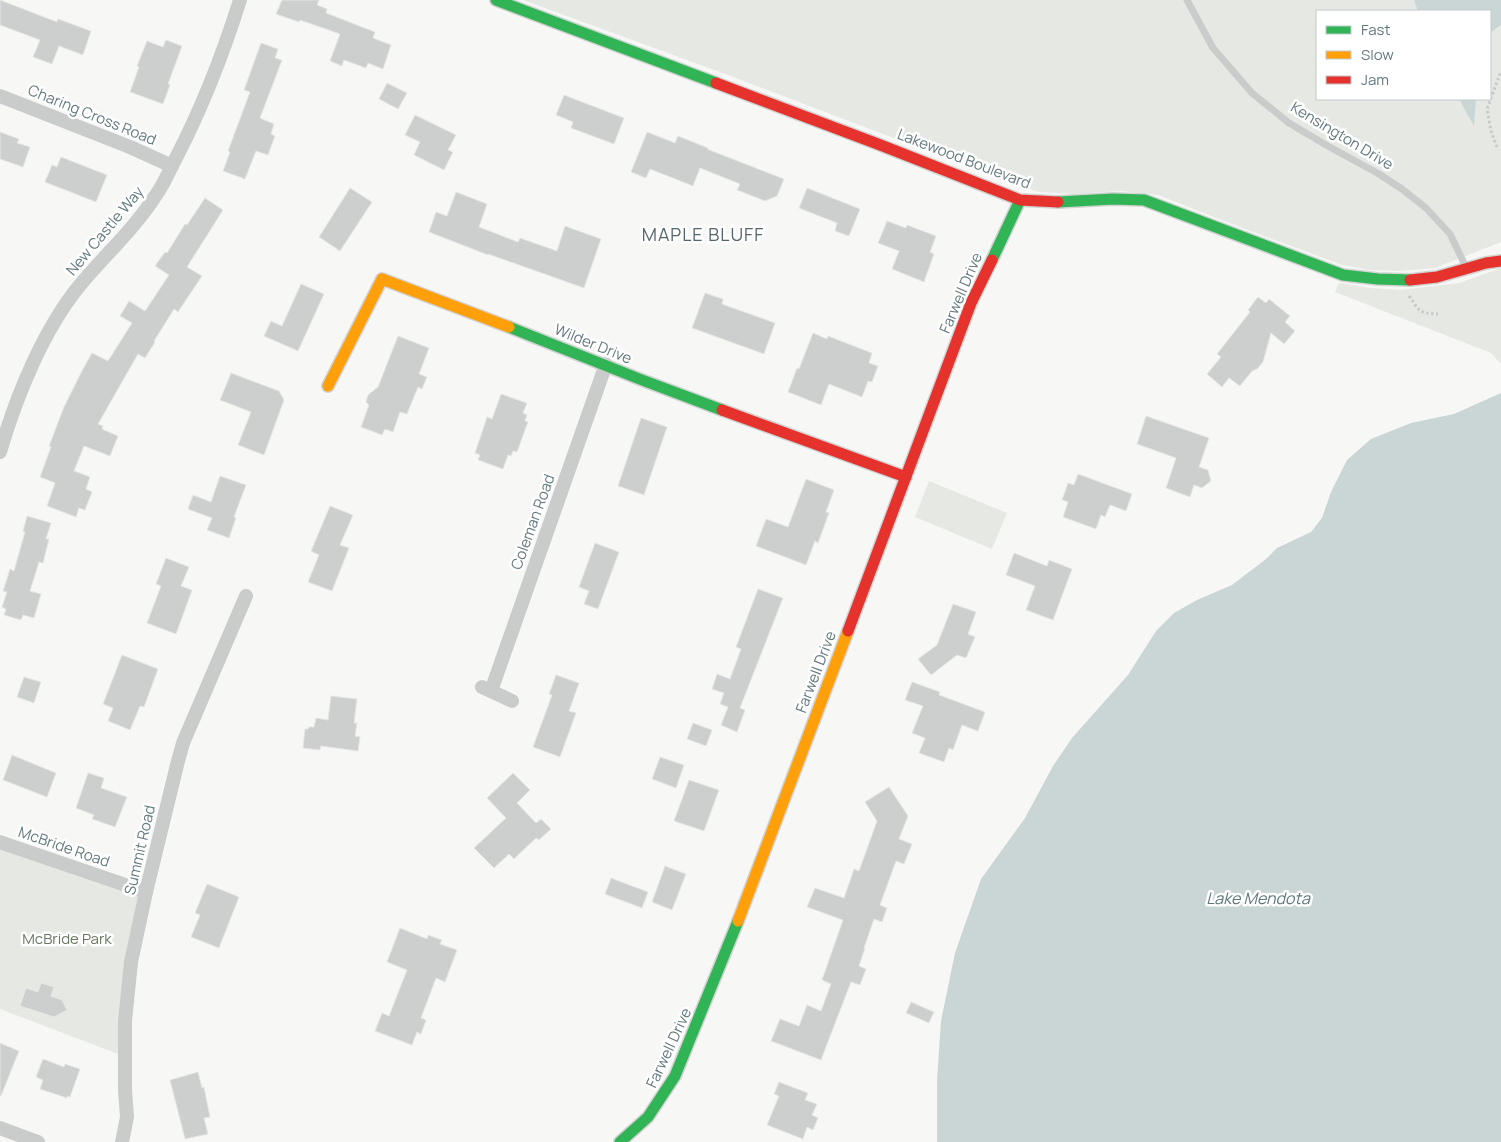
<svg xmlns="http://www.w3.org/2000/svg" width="1501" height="1142" font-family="Manrope,sans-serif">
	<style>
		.green { fill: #e6e9e3; fill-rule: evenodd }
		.water { fill: #cad5d6 }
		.building { fill: #cdcfcf; stroke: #e6e6e6 }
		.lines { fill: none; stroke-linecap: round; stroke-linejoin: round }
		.fast-casing { stroke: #d2d3d3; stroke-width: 14 }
		.slow-casing { stroke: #d2d3d3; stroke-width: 14 }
		.jam-casing { stroke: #d2d3d3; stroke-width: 14 }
		.path { stroke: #c7c9ca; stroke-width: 3; stroke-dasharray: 2.5 2.5; stroke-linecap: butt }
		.lane { stroke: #cacccc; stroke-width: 7 }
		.street { stroke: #cacccc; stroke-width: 14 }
		.fast { stroke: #30b455; stroke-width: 11 }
		.slow { stroke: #ff9f0a; stroke-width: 11 }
		.jam { stroke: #e5322d; stroke-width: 11 }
		.labels { text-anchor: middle; stroke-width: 5; stroke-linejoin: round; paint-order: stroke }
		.street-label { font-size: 15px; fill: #64797f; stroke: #fff }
		.park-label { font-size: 15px; fill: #6a7862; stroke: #fff }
		.water-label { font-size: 16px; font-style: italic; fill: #5e787a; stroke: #fff }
		.quarter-label { font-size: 18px; letter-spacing: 1px; fill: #55656b; stroke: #fff }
	</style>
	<rect width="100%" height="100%" fill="#f7f7f6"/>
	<!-- green -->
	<g class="green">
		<path d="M523,0H1501V242L1435,268L1398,271L1370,270L1342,265L1229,223L1158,195L1121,191L1074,194L1039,192L1025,188L736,78ZM1317,11H1490V99H1317Z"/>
		<polygon points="1501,268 1501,364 1491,353 1335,292 1339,283 1371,288 1400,290 1459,283"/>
		<polygon points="929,481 1007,513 992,549 915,517"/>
		<polygon points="0,842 146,892 126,1057 0,1009"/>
	</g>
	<!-- water -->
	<g class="water">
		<polygon points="1414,0 1501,0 1501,25 1490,33 1490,11 1418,11"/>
		<polygon points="1459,99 1476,99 1474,126"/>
		<polygon points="1501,393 1501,1142 937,1142 937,1080 941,1021 955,953 981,879 1025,818 1053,766 1072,738 1128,675 1156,631 1174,613 1197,600 1232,585 1266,559 1277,548 1311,532 1322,518 1331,492 1347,460 1371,439 1411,423 1454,414"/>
	</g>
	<!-- building -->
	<g class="building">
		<polygon points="0,0 57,22 58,19 91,31 83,55 59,46 52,64 33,57 40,40 0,25"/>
		<polygon points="282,0 319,0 317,5 327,9 326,13 375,32 373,38 391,45 383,69 368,63 366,68 344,60 342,66 330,61 340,34 300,20 299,22 276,14"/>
		<polygon points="166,40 182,46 168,84 170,85 163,104 130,92 139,67 137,66 147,41 163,47"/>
		<polygon points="261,43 278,49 275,58 282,60 260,118 274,124 271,134 275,136 268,155 256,151 245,179 223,171 230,152 228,151 250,92 244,90"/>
		<polygon points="387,83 407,93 398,109 379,99"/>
		<polygon points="564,95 624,118 614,144 571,128 573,122 556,115"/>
		<polygon points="415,115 456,135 448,150 453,152 444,170 414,155 420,142 405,135"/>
		<polygon points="0,132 19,139 17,143 30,147 23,167 0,159"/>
		<polygon points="647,132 675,143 678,136 708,148 707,149 784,179 777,196 765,201 737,190 740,184 700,168 693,186 650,169 646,178 631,172"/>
		<polygon points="61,157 107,175 96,202 45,182 52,165 57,167"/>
		<polygon points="350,188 372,202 340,251 319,237"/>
		<polygon points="807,188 860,209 849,236 835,231 837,223 799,208"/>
		<polygon points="456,192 487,204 479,227 518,242 520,238 557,251 565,226 601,239 584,288 488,254 488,255 429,232 436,212 447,216"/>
		<polygon points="205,198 223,210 187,267 202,276 178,312 174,309 154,341 155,342 145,358 138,354 98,424 103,426 102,429 118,436 110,456 84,446 74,471 90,477 86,489 92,492 85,510 79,508 76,517 47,506 55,483 40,477 51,447 49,446 64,407 83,369 92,353 108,361 132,323 120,316 129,301 145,311 169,275 155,266 165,252 167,253 185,224 187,225"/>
		<polygon points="887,221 906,228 907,225 936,236 930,252 934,254 924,282 892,269 899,251 878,243"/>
		<polygon points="301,284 324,294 298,351 264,336 271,321 282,326"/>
		<polygon points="705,293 723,299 722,304 775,323 764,354 692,328"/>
		<polygon points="1258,297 1266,303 1269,299 1290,316 1285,322 1295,331 1284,344 1271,333 1263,362 1257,369 1252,371 1240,386 1229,378 1222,387 1207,374 1221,357 1217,354 1250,312 1248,310"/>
		<polygon points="813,333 827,339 828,336 872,353 869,363 878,366 872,382 868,381 862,397 829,384 821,405 788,392 797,368 799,369"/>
		<polygon points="398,336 429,348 419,374 427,377 422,389 418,387 407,414 400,412 393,432 385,429 382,435 361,427 369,405 366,402 368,395 378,387"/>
		<polygon points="231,373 279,391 284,400 264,455 238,445 251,412 220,400"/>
		<polygon points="501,394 527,403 523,413 527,415 525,421 528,422 517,452 513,451 511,456 508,455 503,469 478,460 480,455 475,453 487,417 492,419"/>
		<polygon points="1146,416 1209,438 1199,467 1208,470 1211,481 1202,488 1194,485 1190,497 1166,488 1176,458 1137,444"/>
		<polygon points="641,418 667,427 644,495 618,486"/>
		<polygon points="1078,474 1132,494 1126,511 1110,505 1105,517 1101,515 1096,529 1063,517 1068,502 1062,500 1068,483 1074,485"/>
		<polygon points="220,476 246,485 234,517 236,518 229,538 207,530 212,518 188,509 193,495 211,502"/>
		<polygon points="806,479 834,490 826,512 829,513 818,543 815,541 806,565 756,546 766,519 788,527"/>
		<polygon points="330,506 353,515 340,545 349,548 332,591 308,582 319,555 311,551"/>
		<polygon points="27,516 51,523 46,539 49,539 43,563 39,562 30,591 41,594 34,618 23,615 21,620 4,615 6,609 2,607 7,592 3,591 10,569 14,571 25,532 23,531"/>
		<polygon points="595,543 619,552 598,609 584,604 589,591 579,587"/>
		<polygon points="1014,553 1047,566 1049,560 1072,569 1053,620 1026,610 1035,586 1006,575"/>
		<polygon points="166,558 189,567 181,586 192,590 176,634 147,623 161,586 156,584"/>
		<polygon points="758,589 783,598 740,708 745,710 737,732 721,725 728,707 720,704 724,693 712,689 717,674 730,679 741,649 736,647"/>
		<polygon points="953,604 976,612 968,634 975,637 966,658 957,655 931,675 918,659 937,645"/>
		<polygon points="122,655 158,669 144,707 140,706 130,730 108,721 113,708 103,704"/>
		<polygon points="556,675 579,683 569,711 576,713 560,757 533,747 552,695 549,694"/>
		<polygon points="24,677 41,682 34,703 17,697"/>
		<polygon points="912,682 940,692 939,695 985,712 978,731 962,725 953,750 949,748 944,762 919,753 925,738 912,733 923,706 905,700"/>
		<polygon points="331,696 357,699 354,723 357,723 355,736 360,737 358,751 321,746 320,750 303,748 305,729 308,729 309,727 314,727 316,718 328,720"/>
		<polygon points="693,723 712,730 706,746 687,739"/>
		<polygon points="12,755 56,773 47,797 3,780"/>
		<polygon points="660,757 684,765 676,788 652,779"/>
		<polygon points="88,773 104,778 101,788 127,797 115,827 92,819 94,815 76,808"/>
		<polygon points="513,773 530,790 517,803 536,823 541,819 551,829 539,840 536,838 514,859 509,854 494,868 474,848 506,818 487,798"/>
		<polygon points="689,780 719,790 704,831 674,821"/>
		<polygon points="889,787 908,816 899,839 912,844 904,864 896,861 880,905 887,908 882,922 874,919 864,948 865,948 859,966 866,969 860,985 851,982 821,1060 771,1041 780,1019 799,1026 807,1005 821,1011 831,984 822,980 843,920 807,907 815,888 844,898 854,869 859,871 877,821 865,802"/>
		<polygon points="665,866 686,874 672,910 652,902"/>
		<polygon points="611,878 648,892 642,908 605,894"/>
		<polygon points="207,884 239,897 219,948 191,937 200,915 195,913"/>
		<polygon points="400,928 427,939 428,935 442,940 440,944 457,950 445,982 436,978 421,1018 426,1020 421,1034 417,1032 412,1045 375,1031 382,1013 389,1016 407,970 387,962"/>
		<polygon points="41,983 54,987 51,996 62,1000 67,1010 54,1017 20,1006 26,988 38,992"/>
		<polygon points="911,1002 934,1012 929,1023 906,1013"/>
		<polygon points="0,1043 19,1051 1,1096 0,1096"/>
		<polygon points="43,1059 64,1067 65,1064 80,1069 70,1097 67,1096 67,1098 40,1089 43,1080 36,1077"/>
		<polygon points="198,1072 202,1088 204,1087 210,1117 204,1118 208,1134 185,1139 170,1080"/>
		<polygon points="779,1082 808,1093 805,1100 817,1104 812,1115 818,1118 813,1130 807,1127 803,1139 767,1125 779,1096 774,1094"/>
	</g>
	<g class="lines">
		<!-- fast casing -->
		<g class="fast-casing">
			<g id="fast">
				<polyline points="496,0 716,83"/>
				<polyline points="1058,202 1113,199 1144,200 1343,275 1378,279 1410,280"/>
				<polyline points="992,260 1020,200"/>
				<polyline points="509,327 642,380 722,410"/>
				<polyline points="620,1142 648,1117 675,1076 738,921"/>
			</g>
		</g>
		<!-- slow casing -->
		<g class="slow-casing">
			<g id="slow">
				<polyline points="328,386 382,279 509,327"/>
				<polyline points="738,921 848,631"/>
			</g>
		</g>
		<!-- jam casing -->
		<g class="jam-casing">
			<g id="jam">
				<polyline points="716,83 883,146 1020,200 1058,202"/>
				<polyline points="1410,280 1437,277 1486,263 1501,261"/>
				<polyline points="722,410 906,477"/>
				<polyline points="848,631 971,303 992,260"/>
			</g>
		</g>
		<!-- path -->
		<g class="path">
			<polyline points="1497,147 1491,131 1487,109 1501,71"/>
			<path d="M1409,296C1420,311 1417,313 1438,314"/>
		</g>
		<!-- lane -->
		<polyline class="lane" points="1187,0 1213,48 1252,93 1289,123 1326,145 1379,174 1402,189 1426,208 1450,234 1466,267"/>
		<!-- street -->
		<g class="street">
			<polyline points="0,96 130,147 172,166"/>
			<path d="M0,452C16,397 43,330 80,285C105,255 135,228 156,195C164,184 169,171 176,158C202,108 223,54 240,0"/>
			<polyline points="482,687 512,701"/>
			<polyline points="491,691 606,364"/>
			<polyline points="0,842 146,892"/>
			<polyline points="0,1128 38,1142"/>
			<polyline points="122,1142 127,1117 125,1090 125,1021 131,962 146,892 177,765 183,743 246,596"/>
		</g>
		<!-- fast -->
		<use href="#fast" class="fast"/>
		<!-- slow -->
		<use href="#slow" class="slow"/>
		<!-- jam -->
		<use href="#jam" class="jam"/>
	</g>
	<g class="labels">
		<!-- street labels -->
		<g class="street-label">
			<text transform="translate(92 115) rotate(22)" y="5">Charing Cross Road</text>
			<text transform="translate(1342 136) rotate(31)" y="5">Kensington Drive</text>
			<text transform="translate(964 159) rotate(21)" y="5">Lakewood Boulevard</text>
			<text transform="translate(105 231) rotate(-50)" y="5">New Castle Way</text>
			<text transform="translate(961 293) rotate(-67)" y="5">Farwell Drive</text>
			<text transform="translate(593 344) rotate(22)" y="5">Wilder Drive</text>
			<text transform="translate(533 522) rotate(-70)" y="5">Coleman Road</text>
			<text transform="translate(816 672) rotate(-69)" y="5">Farwell Drive</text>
			<text transform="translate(64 847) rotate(19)" y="5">McBride Road</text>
			<text transform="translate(140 850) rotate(-77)" y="5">Summit Road</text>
			<text transform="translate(669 1048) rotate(-65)" y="5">Farwell Drive</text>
		</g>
		<!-- park labels -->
		<g class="park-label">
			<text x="67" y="944">McBride Park</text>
		</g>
		<!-- water labels -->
		<g class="water-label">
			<text x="1258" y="904">Lake Mendota</text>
		</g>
		<!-- quarter labels -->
		<g class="quarter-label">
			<text x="703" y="241">MAPLE BLUFF</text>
		</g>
	</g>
	<!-- legend -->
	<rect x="1316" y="10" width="175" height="90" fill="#ffffff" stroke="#c1c9cc"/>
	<rect x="1326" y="26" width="25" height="8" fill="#30b455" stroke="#c1c9cc"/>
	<text x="1361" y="35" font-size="15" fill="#64797f">Fast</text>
	<rect x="1326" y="51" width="25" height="8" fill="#ff9f0a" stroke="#c1c9cc"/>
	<text x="1361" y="60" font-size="15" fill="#64797f">Slow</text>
	<rect x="1326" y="76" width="25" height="8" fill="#e5322d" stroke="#c1c9cc"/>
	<text x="1361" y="85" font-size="15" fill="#64797f">Jam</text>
</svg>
